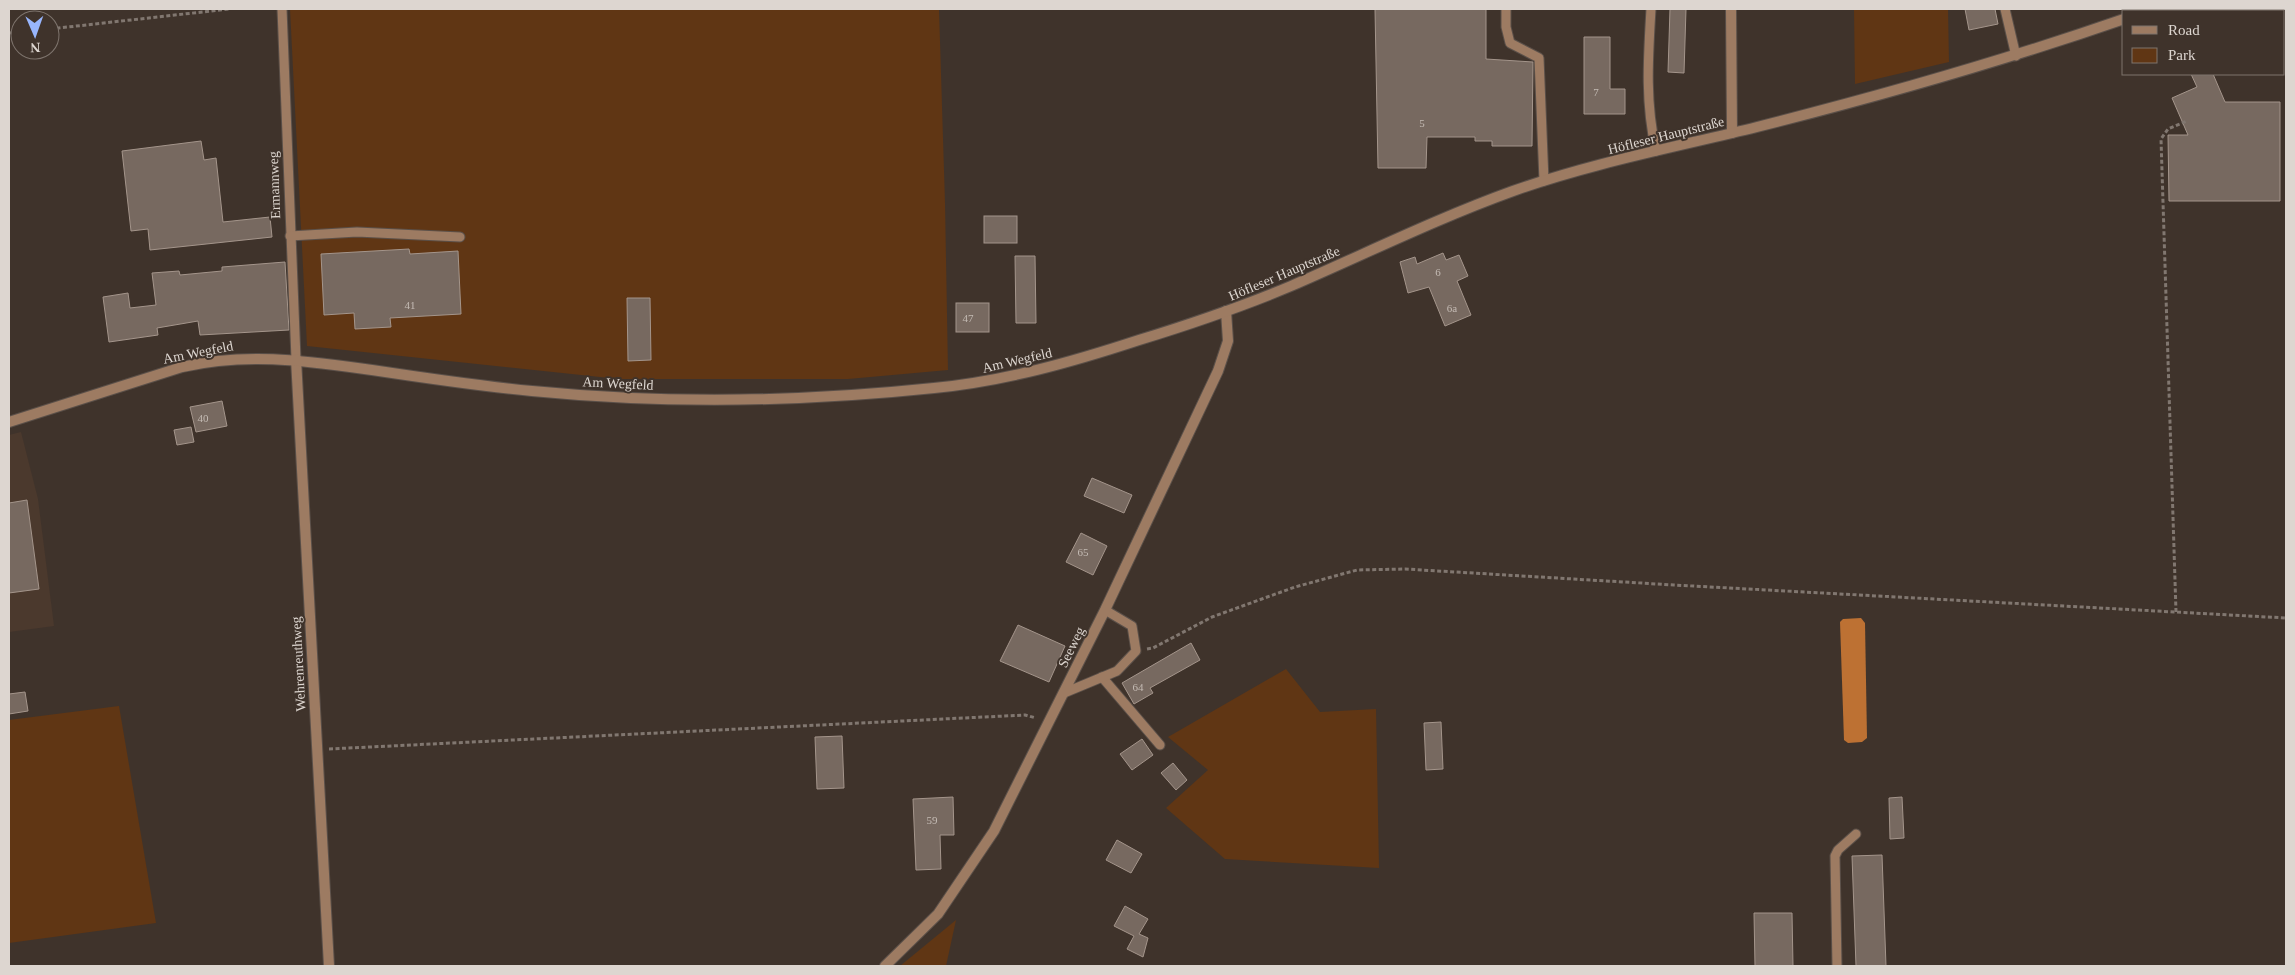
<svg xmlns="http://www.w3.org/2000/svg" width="2295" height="975" font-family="'Times New Roman',serif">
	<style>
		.built { fill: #4b392d }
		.green { fill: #603614 }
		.water { fill: #bd7133 }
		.building { fill: #776960; stroke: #a4958b }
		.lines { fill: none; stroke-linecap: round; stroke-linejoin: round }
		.service-casing { stroke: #5b5049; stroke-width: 11 }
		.minor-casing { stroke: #5b5049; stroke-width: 12 }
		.tertiary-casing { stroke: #5b5049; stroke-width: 12 }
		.path { stroke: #817770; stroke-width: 3; stroke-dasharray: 4 2.5; stroke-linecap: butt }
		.service { stroke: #9d7b62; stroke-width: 9 }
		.minor { stroke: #9d7b62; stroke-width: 10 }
		.tertiary { stroke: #9d7b62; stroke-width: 10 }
		.labels { text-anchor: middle; stroke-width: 4; stroke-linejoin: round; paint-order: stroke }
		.number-label { font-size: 11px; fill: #c4bbb4 }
		.street-label { font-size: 14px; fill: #ddd6d0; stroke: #3f332b }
	</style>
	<rect width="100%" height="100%" fill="#3f332b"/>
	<!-- built -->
	<polygon class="built" points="21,432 38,499 54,626 9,632 9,435"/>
	<!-- green -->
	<g class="green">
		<polygon points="290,9 939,9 945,203 948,370 848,379 619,379 307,346"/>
		<polygon points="1854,9 1948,9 1949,62 1855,84"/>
		<polygon points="1286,669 1320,712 1376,709 1379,868 1225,859 1166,808 1208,770 1168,737"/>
		<polygon points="119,706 156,923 9,943 9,720"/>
		<polygon points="956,920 946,966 900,966"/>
	</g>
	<!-- water -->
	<polygon class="water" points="1861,618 1865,623 1867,738 1862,742 1848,743 1844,740 1840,622 1843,619"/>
	<!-- building -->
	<g class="building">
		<polygon points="1375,9 1486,9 1486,59 1533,62 1532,146 1492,146 1492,141 1475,141 1475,137 1427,137 1426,168 1378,168"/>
		<polygon points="1670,9 1686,9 1684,73 1668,72"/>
		<polygon points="1965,9 1995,9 1998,24 1969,30"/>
		<polygon points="1584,37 1610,37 1610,89 1625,89 1625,114 1584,114"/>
		<polygon points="2191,74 2213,74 2225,102 2280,102 2280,201 2169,201 2168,135 2188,135 2172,98 2197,87"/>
		<polygon points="201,141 204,160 216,158 223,222 270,217 272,237 150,250 148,229 131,231 122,151"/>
		<rect x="984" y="216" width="33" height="27"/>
		<polygon points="409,249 410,254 458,251 461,314 390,318 391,327 355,329 354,313 324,315 321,254"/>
		<polygon points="1443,253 1446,260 1459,255 1468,276 1457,281 1471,315 1445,326 1429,287 1408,293 1400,262 1415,257 1417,264"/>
		<polygon points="1015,256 1035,256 1036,323 1016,323"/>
		<polygon points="285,262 289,330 200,335 198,321 157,328 158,335 109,342 103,297 128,293 130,308 156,305 152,273 179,271 180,275 222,271 222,267"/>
		<polygon points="627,298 650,298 651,360 628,361"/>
		<rect x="956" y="303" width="33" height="29"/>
		<polygon points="222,401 227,426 196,432 190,407"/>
		<polygon points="191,427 194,442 177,445 174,430"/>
		<polygon points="1092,478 1132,495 1124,513 1084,496"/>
		<polygon points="27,500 39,589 9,593 9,503"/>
		<polygon points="1081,533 1107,546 1093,575 1066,562"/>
		<polygon points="1018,625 1065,646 1049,682 1000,661"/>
		<polygon points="1191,643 1200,660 1150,688 1153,693 1134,704 1122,683"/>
		<polygon points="25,692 28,711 9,714 9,694"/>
		<polygon points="1441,722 1443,769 1426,770 1424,723"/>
		<polygon points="842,736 844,788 817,789 815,737"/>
		<polygon points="1142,739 1153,755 1132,770 1120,754"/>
		<polygon points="1173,763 1187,780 1176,790 1161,773"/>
		<polygon points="953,797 954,835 940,835 941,869 916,870 913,799"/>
		<polygon points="1902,797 1904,838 1890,839 1889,798"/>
		<polygon points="1117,840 1142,854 1131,873 1106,860"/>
		<polygon points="1882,855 1886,966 1856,966 1852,856"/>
		<polygon points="1125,906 1148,919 1139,934 1148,938 1143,957 1127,949 1134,936 1114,926"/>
		<polygon points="1754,913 1792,913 1793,966 1755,966"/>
	</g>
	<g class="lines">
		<!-- service casing -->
		<g class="service-casing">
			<g id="service">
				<polyline points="282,9 296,359"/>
				<polyline points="1506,9 1506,27 1510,43 1539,58 1544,181"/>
				<path d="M1651,9C1648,59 1645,102 1656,151"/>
				<polyline points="2005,9 2016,56"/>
				<polyline points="290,236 357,232 460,237"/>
				<polyline points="1102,677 1160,745"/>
				<polyline points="1064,693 1117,671 1136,651 1132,626 1105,610"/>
				<polyline points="1837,966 1835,856 1838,850 1856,834"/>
			</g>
		</g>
		<!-- minor casing -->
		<g class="minor-casing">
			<g id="minor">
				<polyline points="2128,9 2128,11"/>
				<polyline points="296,359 329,966"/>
				<polyline points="885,966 938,914 994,831 1105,610 1218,371 1228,341 1226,311"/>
			</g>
		</g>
		<!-- tertiary casing -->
		<g class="tertiary-casing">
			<g id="tertiary">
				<polyline points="1731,9 1732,133"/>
				<polyline points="2146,11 2153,9"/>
				<path d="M9,422L182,367C249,352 306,361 372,370C425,378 478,386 532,391C666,404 800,402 934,388C1005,381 1072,362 1139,340C1191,324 1241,307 1291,286C1365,254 1438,218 1513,191C1592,163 1676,147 1757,127C1880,96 2003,61 2124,19"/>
			</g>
		</g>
		<!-- path -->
		<g class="path">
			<polyline points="50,29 229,9"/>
			<polyline points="9,33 20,32"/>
			<polyline points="2176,612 2161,139 2168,129 2187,121"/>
			<polyline points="1147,649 1153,648 1212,617 1295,587 1357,570 1405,569 1674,585 2286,618"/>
			<polyline points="329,749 1025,715 1036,718"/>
		</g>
		<!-- service -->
		<use href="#service" class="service"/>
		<!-- minor -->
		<use href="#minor" class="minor"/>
		<!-- tertiary -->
		<use href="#tertiary" class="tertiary"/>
	</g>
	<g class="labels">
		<!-- number labels -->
		<g class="number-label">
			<text x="1596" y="96">7</text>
			<text x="1422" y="127">5</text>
			<text x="1438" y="276">6</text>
			<text x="410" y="309">41</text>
			<text x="1452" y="312">6a</text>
			<text x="968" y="322">47</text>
			<text x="203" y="422">40</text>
			<text x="1083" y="556">65</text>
			<text x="1138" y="691">64</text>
			<text x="932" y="824">59</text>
		</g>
		<!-- street labels -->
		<g class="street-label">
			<text transform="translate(1666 135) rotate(-14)" y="5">Höfleser Hauptstraße</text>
			<text transform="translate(274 185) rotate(-92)" y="5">Ermannweg</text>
			<text transform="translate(1284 273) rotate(-23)" y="5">Höfleser Hauptstraße</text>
			<text transform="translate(198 352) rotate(-11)" y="5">Am Wegfeld</text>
			<text transform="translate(1017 360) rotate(-13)" y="5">Am Wegfeld</text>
			<text transform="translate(618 383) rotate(3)" y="5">Am Wegfeld</text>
			<text transform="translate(1071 647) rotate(-64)" y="5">Seeweg</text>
			<text transform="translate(298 664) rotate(-93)" y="5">Wehrenreuthweg</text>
		</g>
	</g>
	<!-- border -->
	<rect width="2295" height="975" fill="none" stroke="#ddd6d0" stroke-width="20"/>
	<!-- legend -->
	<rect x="2122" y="10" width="162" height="65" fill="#3f332b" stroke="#7e746d"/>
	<rect x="2132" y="26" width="25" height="8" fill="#9d7b62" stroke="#7e746d"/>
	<text x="2168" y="35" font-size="15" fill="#ddd6d0">Road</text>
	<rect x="2132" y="48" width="25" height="15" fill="#603614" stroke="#7e746d"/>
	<text x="2168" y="60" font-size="15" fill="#ddd6d0">Park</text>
	<!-- north arrow -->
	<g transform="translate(35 35) rotate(178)"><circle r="24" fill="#3f332b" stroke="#7e746d"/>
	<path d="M0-4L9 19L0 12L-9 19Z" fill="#98b6fd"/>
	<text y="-8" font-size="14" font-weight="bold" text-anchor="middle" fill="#ddd6d0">N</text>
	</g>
</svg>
